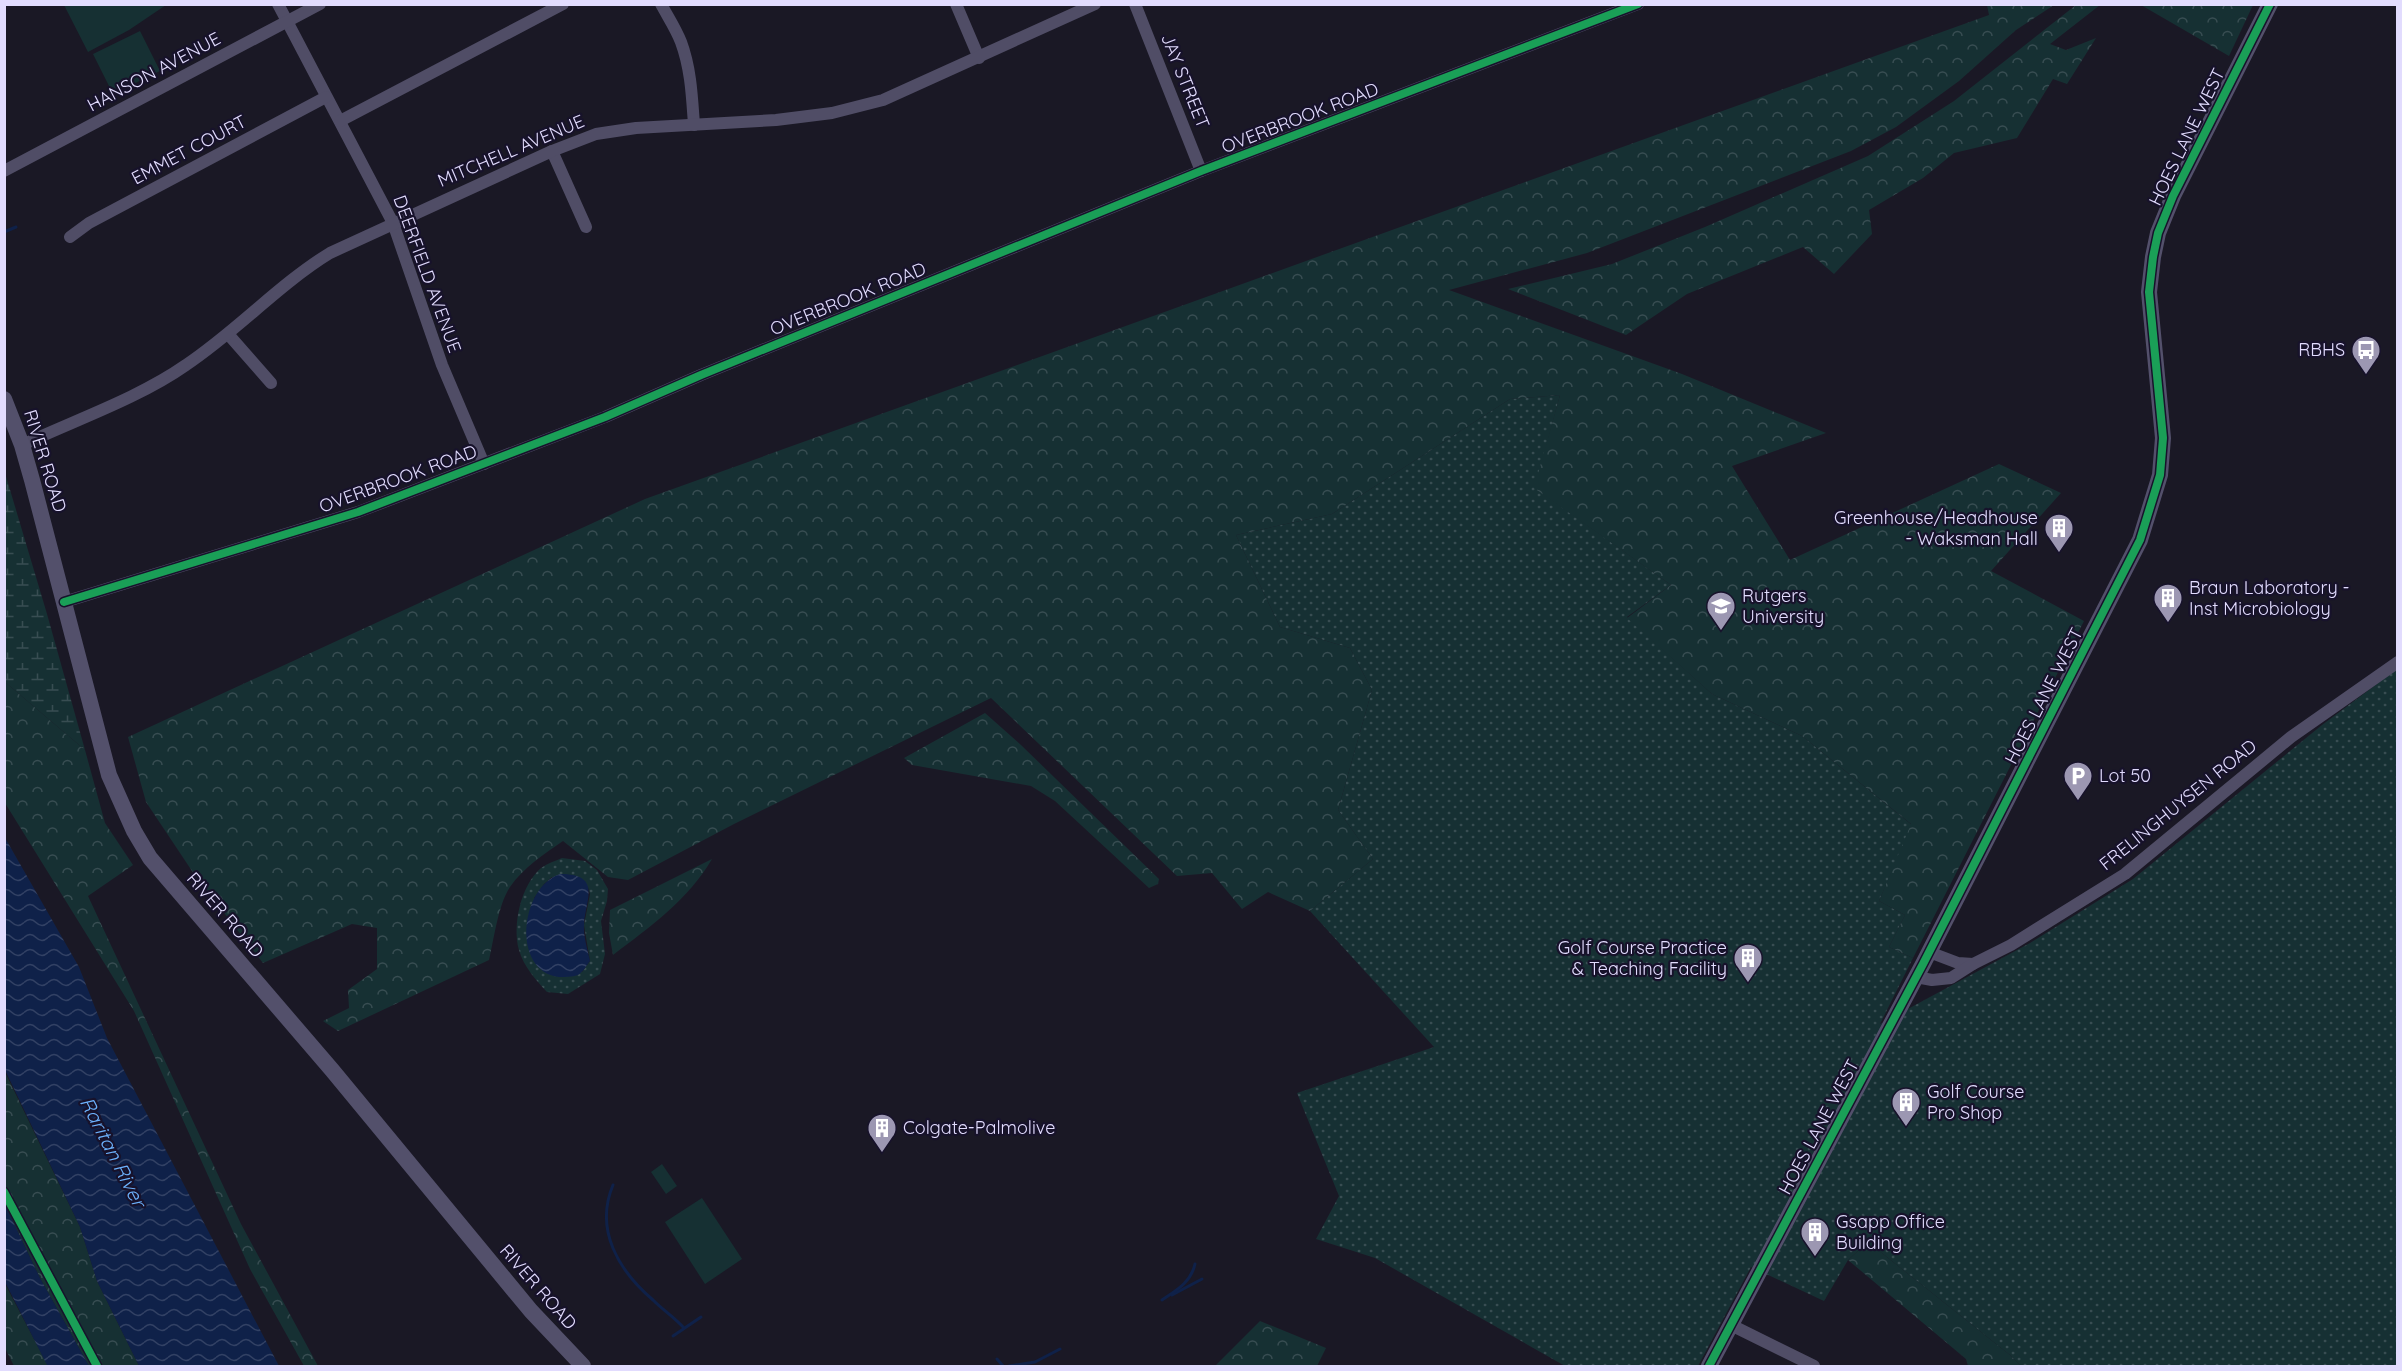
<svg xmlns="http://www.w3.org/2000/svg" width="2402" height="1371" font-family="Quicksand,sans-serif">
	<style>
		.grass { fill: url(#grass-dots); fill-rule: evenodd }
		.forest { fill: url(#forest-crowns) }
		.wetland { fill: url(#wetland-marsh) }
		.pitch { fill: #163033 }
		.water { fill: url(#water-waves) }
		.lines { fill: none; stroke-linecap: round; stroke-linejoin: round }
		.stream { stroke: #0f2149; stroke-width: 3 }
		.street { stroke: #504d66; stroke-width: 12 }
		.secondary { stroke: #53506b; stroke-width: 16 }
		.cycleway-casing { stroke: #17122b; stroke-width: 11 }
		.cycleway { stroke: #1a9f57; stroke-width: 8 }
		.labels { text-anchor: middle; stroke-width: 4.5; stroke-linejoin: round; paint-order: stroke }
		.street-label { font-size: 18px; fill: #e2dcfe; stroke: #17122b }
		.poi-label { font-size: 18px; fill: #e2dcfe; stroke: #17122b; text-anchor: start }
		.water-label { font-size: 20px; font-style: italic; fill: #6cb1fc; stroke: #17122b }
	</style>
	<defs>
		<pattern id="grass-dots" width="8" height="8" patternUnits="userSpaceOnUse" patternTransform="scale(1.5)"><rect width="8" height="8" fill="#163033"/><path d="M2 2h.1M6 6h.1" fill="none" stroke="#384d52" stroke-width="1.8" stroke-linecap="round"/></pattern>
		<pattern id="forest-crowns" width="20" height="18" patternUnits="userSpaceOnUse" patternTransform="scale(1.5)"><rect width="20" height="18" fill="#163033"/><path d="M2 6a3 3 0 1 1 6 0M12 15a3 3 0 1 1 6 0" fill="none" stroke="#384d52"/></pattern>
		<pattern id="wetland-marsh" width="20" height="14" patternUnits="userSpaceOnUse" patternTransform="scale(1.5)"><rect width="20" height="14" fill="#163033"/><path d="M1 5h8M5 5V1M11 12h8M15 12V8" fill="none" stroke="#384d52"/></pattern>
		<pattern id="water-waves" width="16" height="10" patternUnits="userSpaceOnUse" patternTransform="scale(1.5)"><rect width="16" height="10" fill="#0f2149"/><path d="M0 5q4-4 8 0t8 0" fill="none" stroke="#324164"/></pattern>
	</defs>
	<rect width="100%" height="100%" fill="#1a1825"/>
	<!-- grass -->
	<g class="grass">
		<polygon points="1560,395 1535,488 1671,585 1627,617 1712,694 1802,736 1912,825 1879,901 1905,915 1889,947 1913,958 1880,1024 2030,943 2133,879 2322,725 2397,669 2397,1366 2021,1366 2010,1355 1868,1242 1848,1260 1824,1301 1751,1267 1698,1366 1565,1366 1375,1258 1316,1239 1339,1196 1297,1093 1434,1047 1310,911 1373,859 1338,810 1372,690 1350,648 1280,627 1236,535 1332,514 1510,399"/>
		<path d="M562,858L585,861L597,870L608,889L607,901L601,921L605,954L600,974L568,994L547,992C535,979 524,967 519,950C512,925 521,885 541,868C548,863 555,861 562,858ZM552,877L588,887L590,894L584,925L590,961L582,972L534,898L544,884Z"/>
	</g>
	<!-- forest -->
	<g class="forest">
		<path d="M1987,5H2054L2016,30L1959,81L1896,127L1851,151L1587,253L1449,290L1682,374L1826,433L1732,466L1790,560L1999,464L2061,493L1991,571L2084,621L1913,958L1889,947L1905,915L1879,901L1911,824L1802,736L1712,694L1627,618L1671,585L1534,488L1560,395L1510,399L1332,514L1236,535L1280,627L1350,648L1372,690L1338,810L1373,859L1310,911L1268,892L1242,909L1212,873L1177,876L991,698L734,824L628,880L608,877L563,841C544,854 523,868 510,887C498,905 494,939 489,960L338,1031L323,1021L349,1008L348,990L377,969V928L352,924L263,963L194,874L146,802L128,737L645,499L1989,15Z"/>
		<polygon points="2076,5 2100,5 2050,44 2066,50 2096,38 2067,84 2053,79 2017,138 1954,153 1923,178 1869,210 1872,234 1834,274 1803,247 1687,294 1626,335 1508,289 1612,264 1705,227 1868,156 1954,101"/>
		<polygon points="2141,5 2253,5 2229,56"/>
		<polygon points="5,682 85,750 105,823 133,865 88,896 241,1224 318,1366 304,1366 250,1269 134,1011 5,803"/>
		<polygon points="985,713 1021,745 1159,879 1158,884 1149,888 1055,801 1031,786 912,765 904,758"/>
		<path d="M712,859C688,900 651,926 613,955L609,933L610,910Z"/>
		<polygon points="4,1070 80,1227 97,1281 139,1366 89,1366 40,1278 5,1205"/>
		<polygon points="1868,1242 2010,1355 2021,1366 1968,1366 1966,1359 1848,1260"/>
		<polygon points="4,1282 48,1366 14,1366 5,1348"/>
		<polygon points="1260,1321 1326,1348 1317,1366 1215,1366"/>
	</g>
	<!-- wetland -->
	<polygon class="wetland" points="5,473 47,614 85,750 5,682"/>
	<!-- pitch -->
	<g class="pitch">
		<polygon points="64,5 166,5 129,30 88,52"/>
		<polygon points="140,31 160,71 113,94 93,54"/>
		<polygon points="662,1164 677,1186 666,1194 651,1172"/>
		<polygon points="702,1198 742,1259 705,1284 665,1222"/>
	</g>
	<!-- water -->
	<g class="water">
		<polygon points="4,836 79,967 107,1038 279,1366 139,1366 97,1281 80,1227 5,1070"/>
		<path d="M560,874C602,874 586,899 584,924C583,936 588,951 590,961C586,966 584,971 578,975C572,977 565,977 559,977C511,971 520,887 560,874Z"/>
		<polygon points="5,1205 40,1278 89,1366 47,1365 5,1282"/>
	</g>
	<g class="lines">
		<!-- stream -->
		<g class="stream">
			<polyline points="4,232 16,227"/>
			<path d="M613,1185C594,1230 619,1271 653,1300C664,1311 673,1316 684,1328"/>
			<polyline points="1172,1295 1202,1279"/>
			<path d="M1162,1300C1177,1290 1191,1282 1195,1264"/>
			<polyline points="673,1336 701,1317"/>
			<polyline points="997,1359 1003,1366"/>
			<polyline points="1009,1366 1035,1362 1060,1349"/>
		</g>
		<!-- street -->
		<g class="street">
			<polyline points="278,4 393,223 442,365 484,464"/>
			<path d="M661,4C668,17 676,29 681,42C691,69 692,97 694,125"/>
			<polyline points="956,4 979,58"/>
			<polyline points="1135,4 1201,171"/>
			<polyline points="340,121 563,4"/>
			<polyline points="552,151 586,227"/>
			<polyline points="4,171 320,4"/>
			<polyline points="70,237 89,223 326,97"/>
			<polyline points="228,334 271,383"/>
			<path d="M22,445C75,420 139,398 186,365C237,331 278,285 330,253L552,151L596,134L636,128L776,120L832,113L883,100L1095,4"/>
			<polyline points="64,602 358,512 605,417 701,375 1201,171 1638,4"/>
			<polyline points="1929,952 1958,963 1973,964"/>
			<polyline points="1916,977 1932,980 1951,978 1973,964 2011,945 2125,874 2291,737 2398,662"/>
			<polyline points="1731,1325 1814,1366"/>
		</g>
		<!-- secondary -->
		<g class="secondary">
			<polyline points="4,399 22,445 32,480 109,775 134,831 150,858 332,1070 531,1311 583,1366"/>
			<polyline points="1709,1366 1923,964 2140,540 2160,475 2163,438 2149,292 2153,257 2158,233 2173,196 2270,4"/>
		</g>
		<!-- cycleway casing -->
		<g class="cycleway-casing">
			<g id="cycleway">
				<polyline points="64,602 358,512 605,417 701,375 1201,171 1638,4"/>
				<polyline points="4,1192 97,1366"/>
				<polyline points="1709,1366 1923,964 2140,540 2160,475 2163,438 2149,292 2153,257 2158,233 2173,196 2270,4"/>
			</g>
		</g>
		<!-- cycleway -->
		<use href="#cycleway" class="cycleway"/>
	</g>
	<!-- icons -->
	<defs>
		<g id="bus-pin" transform="scale(1.5)"><path d="M0 17L-7.5 6A9.5 9.5 0 1 1 7.5 6Z" fill="#9c97b2" stroke="#17122b"/><path d="M-5-6H5V4H4V6H2V4H-2V6H-4V4H-5ZM-3.5-4V0h7V-4ZM-3.5 1.2v1.5H-2V1.2ZM2 1.2v1.5H3.5V1.2Z" fill="#fff"/></g>
		<g id="building-pin" transform="scale(1.5)"><path d="M0 17L-7.5 6A9.5 9.5 0 1 1 7.5 6Z" fill="#9c97b2" stroke="#17122b"/><path d="M-4-6H4V6H1V3H-1V6H-4ZM-2.5-4.3h1.7v1.8h-1.7ZM.8-4.3h1.7v1.8H.8ZM-2.5-1h1.7V.8h-1.7ZM.8-1h1.7V.8H.8Z" fill="#fff"/></g>
		<g id="university-pin" transform="scale(1.5)"><path d="M0 17L-7.5 6A9.5 9.5 0 1 1 7.5 6Z" fill="#9c97b2" stroke="#17122b"/><path d="M0-5L7-2L0 1L-7-2ZM-4 1L0 2.5L4 1V4Q0 6-4 4Z" fill="#fff"/></g>
		<g id="parking-pin" transform="scale(1.5)"><path d="M0 17L-7.5 6A9.5 9.5 0 1 1 7.5 6Z" fill="#9c97b2" stroke="#17122b"/><path d="M-3.5-5.5H1a3.5 3.5 0 0 1 0 7H-1V5.5H-3.5ZM-1-3.4V-.6H.8a1.4 1.4 0 0 0 0-2.8Z" fill="#fff"/></g>
	</defs>
	<g fill-rule="evenodd">
		<use href="#bus-pin" x="2366" y="350"/>
		<use href="#building-pin" x="2059" y="528"/>
		<use href="#building-pin" x="2168" y="598"/>
		<use href="#university-pin" x="1721" y="606"/>
		<use href="#parking-pin" x="2078" y="776"/>
		<use href="#building-pin" x="1748" y="958"/>
		<use href="#building-pin" x="1906" y="1102"/>
		<use href="#building-pin" x="882" y="1128"/>
		<use href="#building-pin" x="1815" y="1232"/>
	</g>
	<g class="labels">
		<!-- street labels -->
		<g class="street-label">
			<text transform="translate(154 72) rotate(-28)" y="6">HANSON AVENUE</text>
			<text transform="translate(1185 81) rotate(68)" y="6">JAY STREET</text>
			<text transform="translate(1300 118) rotate(-21)" y="6">OVERBROOK ROAD</text>
			<text transform="translate(2187 137) rotate(-64)" y="6">HOES LANE WEST</text>
			<text transform="translate(189 150) rotate(-28)" y="6">EMMET COURT</text>
			<text transform="translate(511 151) rotate(-23)" y="6">MITCHELL AVENUE</text>
			<text transform="translate(427 274) rotate(70)" y="6">DEERFIELD AVENUE</text>
			<text transform="translate(848 299) rotate(-22)" y="6">OVERBROOK ROAD</text>
			<text transform="translate(45 461) rotate(73)" y="6">RIVER ROAD</text>
			<text transform="translate(398 479) rotate(-20)" y="6">OVERBROOK ROAD</text>
			<text transform="translate(2044 696) rotate(-63)" y="6">HOES LANE WEST</text>
			<text transform="translate(2178 805) rotate(-39)" y="6">FRELINGHUYSEN ROAD</text>
			<text transform="translate(225 915) rotate(49)" y="6">RIVER ROAD</text>
			<text transform="translate(1819 1127) rotate(-62)" y="6">HOES LANE WEST</text>
			<text transform="translate(538 1287) rotate(49)" y="6">RIVER ROAD</text>
		</g>
		<!-- poi labels -->
		<g class="poi-label">
			<text x="2345" y="356" text-anchor="end">RBHS</text>
			<text x="2038" y="524" text-anchor="end">Greenhouse/Headhouse<tspan x="2038" dy="21">- Waksman Hall</tspan></text>
			<text x="2189" y="594">Braun Laboratory -<tspan x="2189" dy="21">Inst Microbiology</tspan></text>
			<text x="1742" y="602">Rutgers<tspan x="1742" dy="21">University</tspan></text>
			<text x="2099" y="782">Lot 50</text>
			<text x="1727" y="954" text-anchor="end">Golf Course Practice<tspan x="1727" dy="21">&amp; Teaching Facility</tspan></text>
			<text x="1927" y="1098">Golf Course<tspan x="1927" dy="21">Pro Shop</tspan></text>
			<text x="903" y="1134">Colgate-Palmolive</text>
			<text x="1836" y="1228">Gsapp Office<tspan x="1836" dy="21">Building</tspan></text>
		</g>
		<!-- water labels -->
		<g class="water-label">
			<text transform="translate(113 1152) rotate(63)" y="7">Raritan River</text>
		</g>
	</g>
	<!-- border -->
	<rect width="2402" height="1371" fill="none" stroke="#e2dcfe" stroke-width="12"/>
</svg>
